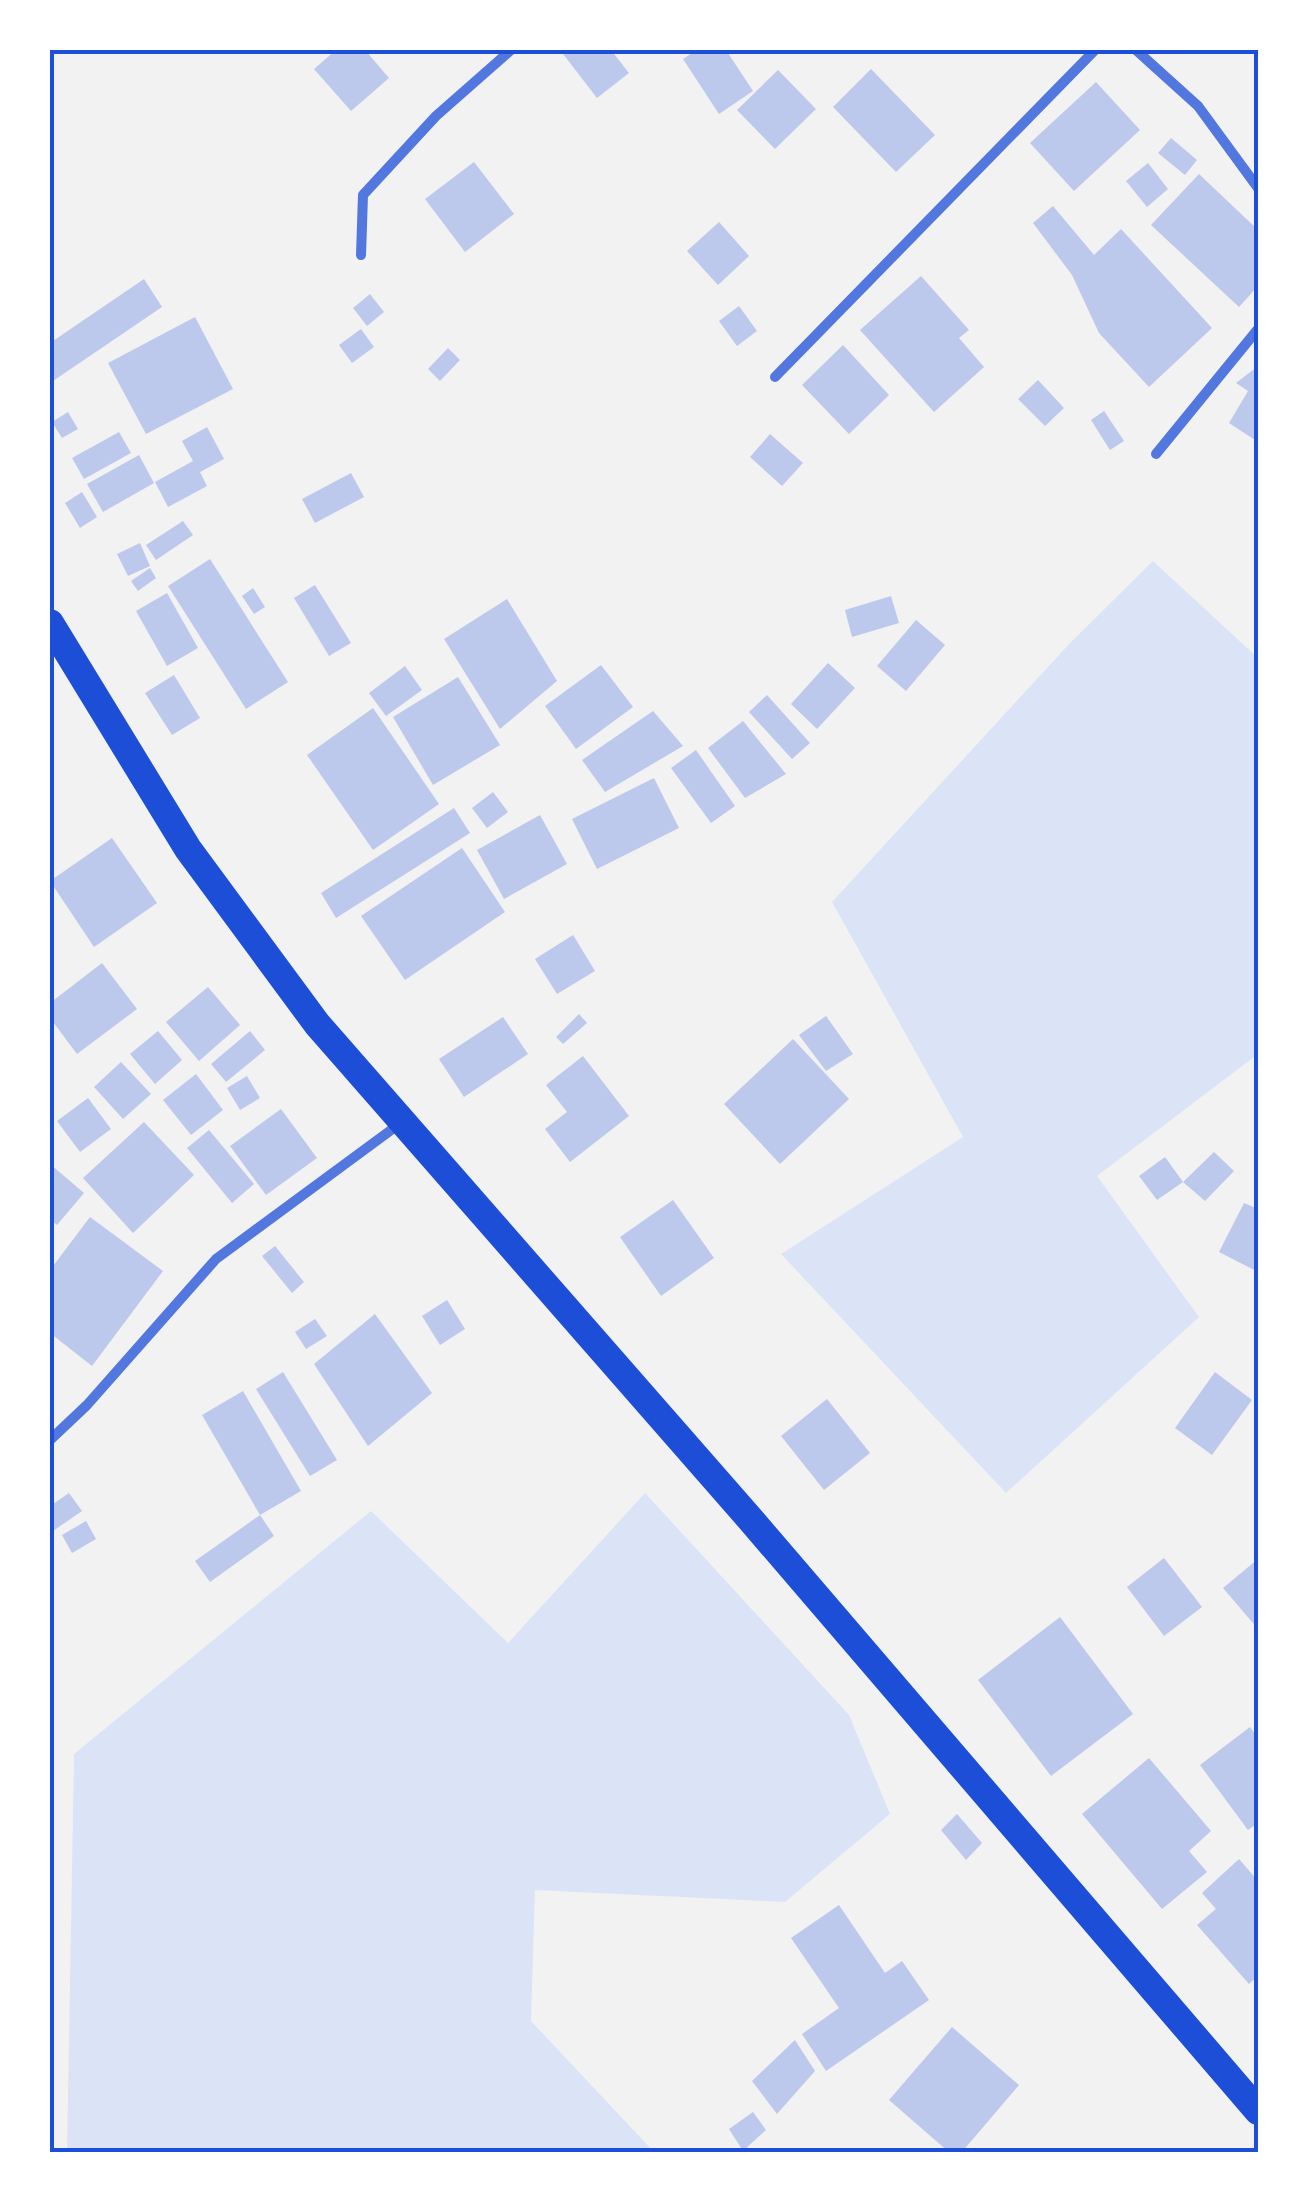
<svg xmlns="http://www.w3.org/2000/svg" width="1308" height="2203" font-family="Helvetica,sans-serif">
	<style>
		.green { fill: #dbe4f7 }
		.building { fill: #bdc9ec }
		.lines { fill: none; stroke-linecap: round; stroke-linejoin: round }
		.minor { stroke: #5277de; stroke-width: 10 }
		.trunk { stroke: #1d4ed8; stroke-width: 28 }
		.neatline { fill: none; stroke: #1d4ed8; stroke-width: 4 }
	</style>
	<rect width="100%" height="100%" fill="#f2f2f2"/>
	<!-- green -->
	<g class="green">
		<polygon points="1153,561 1258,658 1258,1054 1097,1176 1199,1317 1006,1493 781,1254 963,1137 832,902 1070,643"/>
		<polygon points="645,1493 849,1715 890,1814 785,1902 535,1890 531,2021 655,2153 67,2153 74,1754 371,1511 508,1643"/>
	</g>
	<!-- building -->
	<g class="building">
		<polygon points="336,50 365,50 389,78 351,111 314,69"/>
		<polygon points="560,50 611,50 629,73 597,98"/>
		<polygon points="697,50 726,50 753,91 719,114 683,59"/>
		<polygon points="871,69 935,135 896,172 833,107"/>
		<polygon points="778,70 816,109 775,149 737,110"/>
		<polygon points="1096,82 1140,130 1074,191 1030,143"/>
		<polygon points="1171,138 1197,160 1185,175 1158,153"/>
		<polygon points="474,162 514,214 465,252 425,199"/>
		<polygon points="1148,163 1168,189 1147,207 1126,181"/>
		<polygon points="1199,174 1258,230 1258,286 1239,307 1151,225"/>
		<polygon points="1053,206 1094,255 1121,229 1212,328 1149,387 1099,333 1072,275 1033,223"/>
		<polygon points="719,222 749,256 718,285 687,251"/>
		<polygon points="921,276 969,330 959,338 984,367 934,412 860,330"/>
		<polygon points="144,279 162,307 50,383 50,343"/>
		<polygon points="370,294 384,312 367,326 353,308"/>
		<polygon points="739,306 757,331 737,346 719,321"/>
		<polygon points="195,317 233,389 146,434 108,363"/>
		<polygon points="361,329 374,347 352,363 339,345"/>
		<polygon points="843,345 889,395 849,434 802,385"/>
		<polygon points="448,348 460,360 440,381 428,369"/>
		<polygon points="1258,366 1258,442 1229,423 1248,391 1236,383"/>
		<polygon points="1038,380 1064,408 1045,426 1018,399"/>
		<polygon points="1104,411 1124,441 1110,450 1091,420"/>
		<polygon points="68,412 78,429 62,438 52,422"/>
		<polygon points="207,427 224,459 200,472 207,486 168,507 155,482 193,461 182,441"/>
		<polygon points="119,432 131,453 84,479 72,458"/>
		<polygon points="770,434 803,463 782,486 750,457"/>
		<polygon points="139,455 154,483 103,512 87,484"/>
		<polygon points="351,473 364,497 315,523 302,499"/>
		<polygon points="82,492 97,517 80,528 65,503"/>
		<polygon points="183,521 193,535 156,560 146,545"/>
		<polygon points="140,543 150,566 128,576 117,554"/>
		<polygon points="210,559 288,682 246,709 168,586"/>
		<polygon points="150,568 156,578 138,591 131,581"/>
		<polygon points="315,585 351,643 329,656 294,598"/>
		<polygon points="253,588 265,607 254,614 242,596"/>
		<polygon points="167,593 198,648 167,666 136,611"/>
		<polygon points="891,596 899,623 852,637 845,610"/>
		<polygon points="507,599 557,681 500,729 444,639"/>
		<polygon points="916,620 945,645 906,691 877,666"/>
		<polygon points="828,663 855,688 817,729 791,704"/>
		<polygon points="601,665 633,707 576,749 545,706"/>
		<polygon points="405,666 422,690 386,716 369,693"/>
		<polygon points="174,675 200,718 172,735 145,693"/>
		<polygon points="458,677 500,745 433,785 393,717"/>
		<polygon points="767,695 810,743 792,759 749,712"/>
		<polygon points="373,708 439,804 373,850 307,755"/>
		<polygon points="653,711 683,746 605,792 582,760"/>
		<polygon points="743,721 786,774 745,798 708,748"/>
		<polygon points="696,750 735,806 711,823 671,768"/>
		<polygon points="654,778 679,828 597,869 572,819"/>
		<polygon points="493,792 508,812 487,828 472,808"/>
		<polygon points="454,808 470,833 336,918 321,893"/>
		<polygon points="540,815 567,864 504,899 477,850"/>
		<polygon points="112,838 157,903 94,947 50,881"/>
		<polygon points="462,848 505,912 405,980 361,916"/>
		<polygon points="573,935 595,971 557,994 535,959"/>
		<polygon points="102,963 137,1009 77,1054 50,1018 50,1003"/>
		<polygon points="208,987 240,1025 199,1061 166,1022"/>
		<polygon points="579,1014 587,1023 563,1044 556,1037"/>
		<polygon points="826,1016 853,1054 826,1071 799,1035"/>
		<polygon points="503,1017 528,1054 464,1097 439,1059"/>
		<polygon points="158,1031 182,1060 155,1084 130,1054"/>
		<polygon points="250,1031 265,1050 226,1082 211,1064"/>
		<polygon points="793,1039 849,1099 780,1164 724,1104"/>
		<polygon points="583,1056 629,1116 570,1162 545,1129 567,1112 546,1085"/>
		<polygon points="121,1062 151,1094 123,1119 94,1087"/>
		<polygon points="196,1074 223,1110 191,1135 163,1100"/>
		<polygon points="247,1076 260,1098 240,1110 227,1088"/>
		<polygon points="88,1098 111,1129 80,1152 57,1121"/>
		<polygon points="281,1109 317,1158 266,1195 230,1146"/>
		<polygon points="144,1122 194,1175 133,1233 83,1178"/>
		<polygon points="209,1130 254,1184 232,1203 187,1148"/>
		<polygon points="1214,1152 1234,1171 1205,1201 1183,1182 1157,1200 1139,1176 1165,1157 1183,1182"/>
		<polygon points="50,1164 84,1193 57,1225 50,1219"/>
		<polygon points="673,1200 714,1258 661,1296 620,1237"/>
		<polygon points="1244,1203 1258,1209 1258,1272 1219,1252"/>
		<polygon points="90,1217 163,1271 92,1366 50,1333 50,1270"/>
		<polygon points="275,1246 304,1282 292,1293 262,1256"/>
		<polygon points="447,1300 465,1329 440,1345 422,1316"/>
		<polygon points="375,1314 432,1393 368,1446 314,1364"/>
		<polygon points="315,1319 327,1336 306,1349 295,1332"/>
		<polygon points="283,1372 337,1460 310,1476 256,1389"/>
		<polygon points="1215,1372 1252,1400 1212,1455 1175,1428"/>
		<polygon points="243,1391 301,1491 260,1515 202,1415"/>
		<polygon points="827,1399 870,1453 824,1490 781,1436"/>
		<polygon points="69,1493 82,1511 53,1531 50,1506"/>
		<polygon points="260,1515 274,1536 210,1582 195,1561"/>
		<polygon points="86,1521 96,1539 72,1553 62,1535"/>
		<polygon points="1164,1558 1202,1607 1164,1636 1127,1587"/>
		<polygon points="1258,1559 1258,1629 1223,1588"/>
		<polygon points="1060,1617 1133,1714 1051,1776 978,1680"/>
		<polygon points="1250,1727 1258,1738 1258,1823 1248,1830 1200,1765"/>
		<polygon points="1149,1758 1211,1831 1189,1851 1207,1872 1162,1909 1082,1814"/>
		<polygon points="957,1814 982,1843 966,1860 941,1830"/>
		<polygon points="1239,1859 1258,1881 1258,1976 1249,1984 1197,1925 1216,1909 1202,1893"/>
		<polygon points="839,1905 885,1973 902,1961 929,2000 826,2071 802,2034 839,2008 791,1938"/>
		<polygon points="952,2027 1019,2085 961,2153 950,2153 889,2100"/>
		<polygon points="795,2040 815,2071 777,2114 752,2081"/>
		<polygon points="753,2112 766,2130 743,2151 729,2129"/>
	</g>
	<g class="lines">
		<!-- minor -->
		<g class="minor">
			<polyline points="1136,50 1198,106 1258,188"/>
			<polyline points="361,255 363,195 436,116 511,50"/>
			<polyline points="775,377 1095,50"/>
			<polyline points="1156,454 1258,329"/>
			<polyline points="50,1440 87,1405 216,1259 402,1122"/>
		</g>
		<!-- trunk -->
		<polyline class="trunk" points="50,623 188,849 317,1024 751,1520 1258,2111"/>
	</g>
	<!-- border -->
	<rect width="1308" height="2203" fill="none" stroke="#ffffff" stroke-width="105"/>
	<rect x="52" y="52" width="1204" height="2098" class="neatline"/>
</svg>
